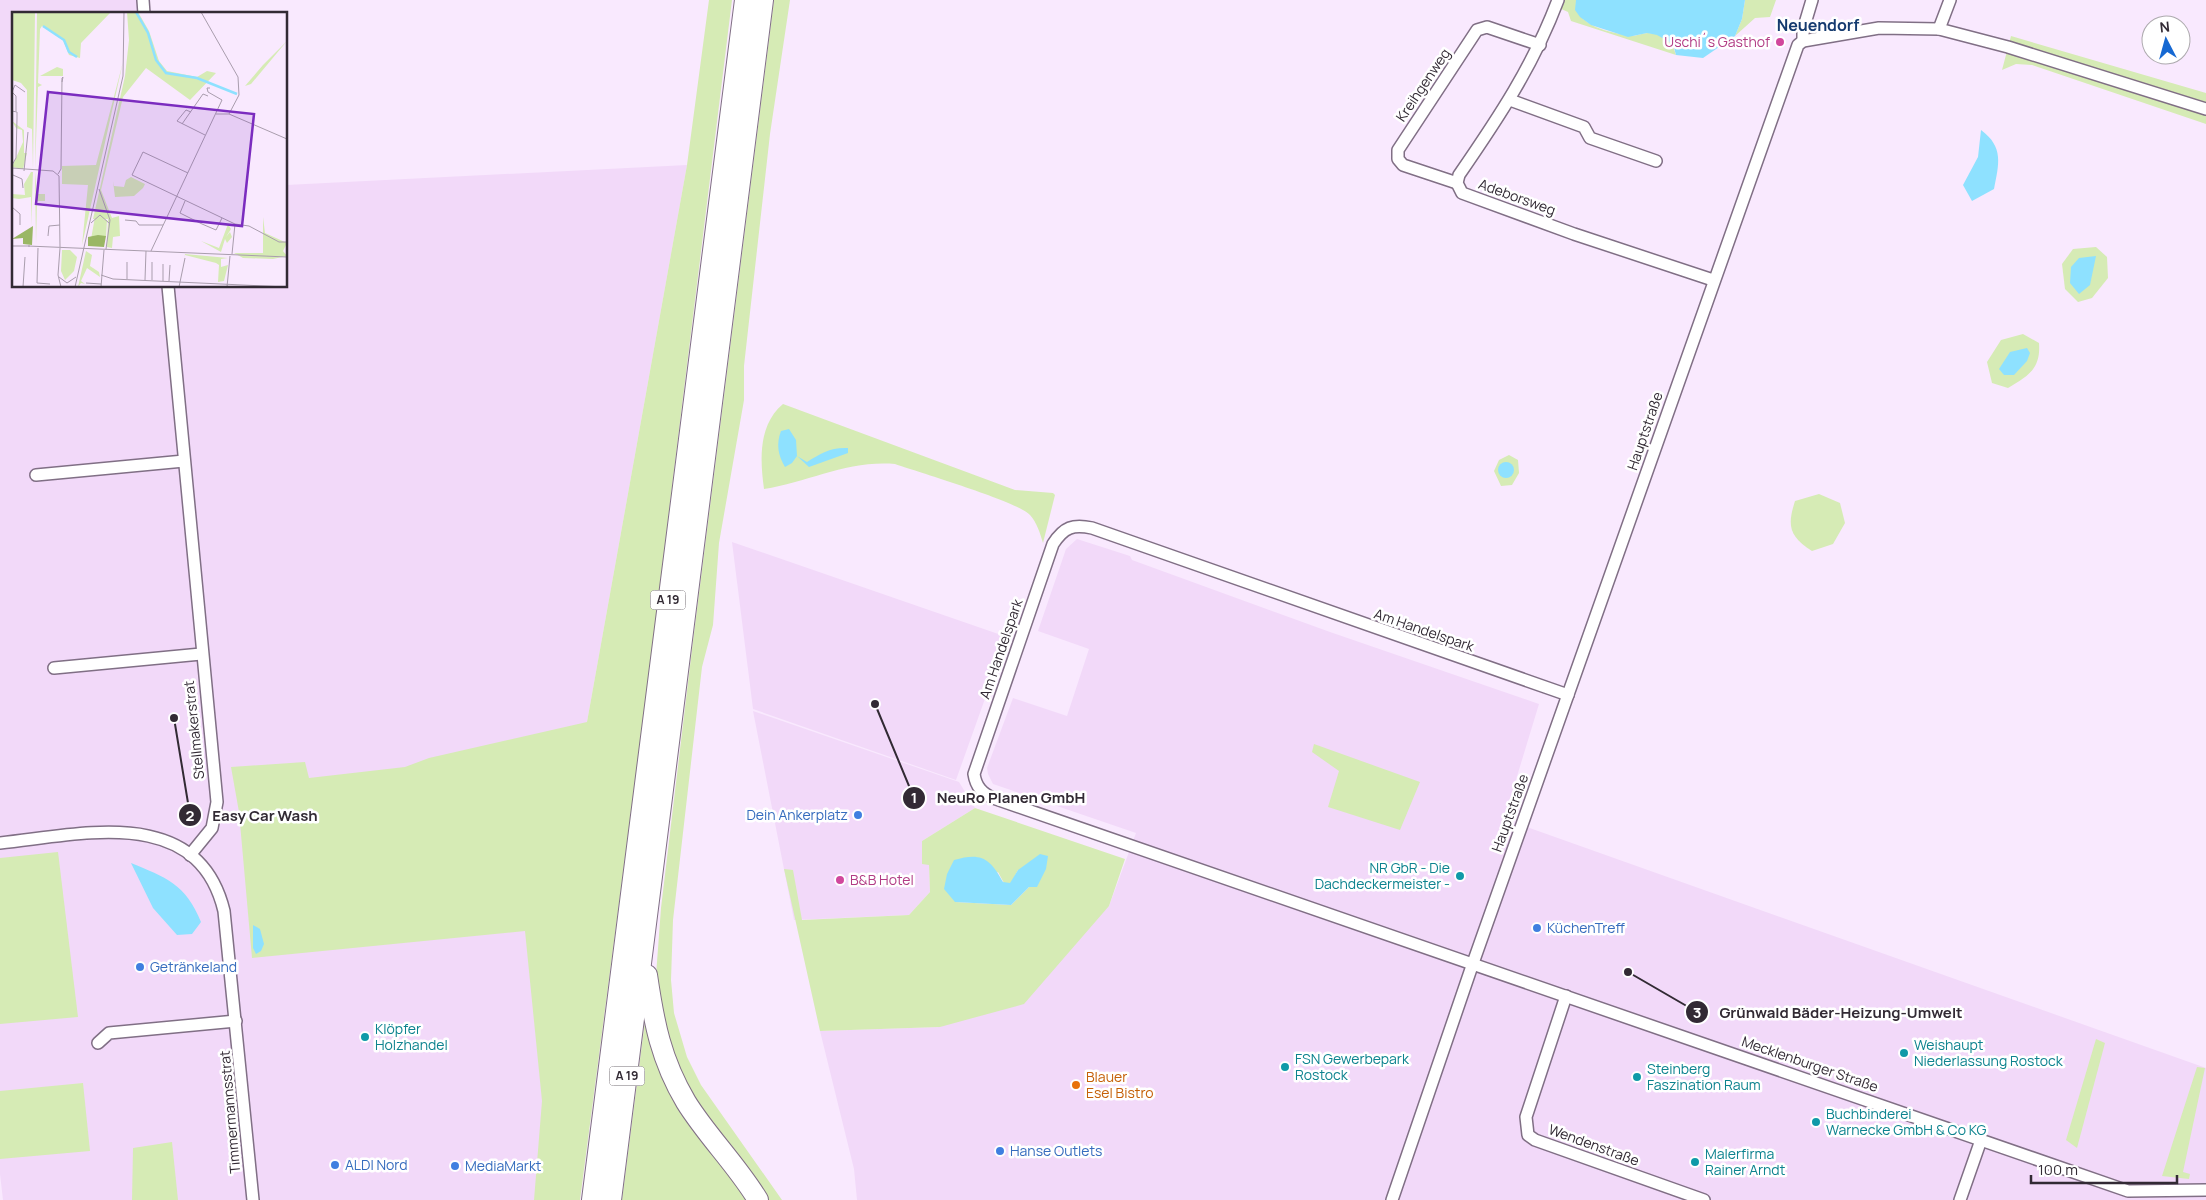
<svg xmlns="http://www.w3.org/2000/svg" width="2206" height="1200" font-family="Manrope,sans-serif">
	<style>
		.built { fill: #f2d9f9 }
		.green { fill: #d6ebb5; fill-rule: evenodd }
		.water { fill: #8ee1ff }
		.lines { fill: none; stroke-linecap: round; stroke-linejoin: round }
		.street-casing { stroke: #806f85; stroke-width: 14 }
		.highway-casing { stroke: #806f85; stroke-width: 22 }
		.street { stroke: #fff; stroke-width: 11 }
		.highway { stroke: #fff; stroke-width: 20 }
		.hotel-dot { fill: #d1479c; stroke: #fff; stroke-width: 2 }
		.shop-dot { fill: #3f7fe0; stroke: #fff; stroke-width: 2 }
		.culture-dot { fill: #0f9aa8; stroke: #fff; stroke-width: 2 }
		.food-dot { fill: #e8710a; stroke: #fff; stroke-width: 2 }
		.labels { text-anchor: middle; stroke-width: 5; stroke-linejoin: round; paint-order: stroke }
		.shield { fill: #fff; stroke: #706a71; stroke-width: 1 }
		.shield-label { font-size: 12px; font-weight: bold; fill: #322a34 }
		.hotel-label { font-size: 14px; fill: #b23c85; stroke: #fff; text-anchor: end }
		.street-label { font-size: 14px; fill: #322a34; stroke: #fff }
		.shop-label { font-size: 14px; fill: #366cbe; stroke: #fff; text-anchor: start }
		.culture-label { font-size: 14px; fill: #0d838f; stroke: #fff; text-anchor: start }
		.food-label { font-size: 14px; fill: #c56008; stroke: #fff; text-anchor: start }
		.quarter-label { font-size: 16px; font-weight: bold; fill: #153b6f; stroke: #fff }
		.inset-river { fill: none; stroke: #8ee1ff; stroke-width: 2.5 }
		.inset-road { fill: none; stroke: #a99dad; stroke-width: 1 }
		.view { fill: #7b2cbf; fill-opacity: 0.15; stroke: #7b2cbf; stroke-width: 2.5 }
		.inset-edge { fill: none; stroke: #322a34; stroke-width: 2.5 }
		.leader { fill: none; stroke: #322a34; stroke-width: 2 }
		.callout-dot { fill: #322a34; stroke: #fff; stroke-width: 2 }
		.mark-label { font-size: 15px; text-anchor: middle; font-weight: bold; fill: #fff }
		.callout-label { font-size: 15px; text-anchor: middle; font-weight: bold; fill: #322a34; stroke: #fff; stroke-width: 5; stroke-linejoin: round; paint-order: stroke }
	</style>
	<rect width="100%" height="100%" fill="#f9e9fe"/>
	<!-- built -->
	<g class="built">
		<polygon points="0,0 137,0 138,14 14,14 14,286 286,286 286,185 687,165 587,722 604,775 556,1200 3,1200 0,1174"/>
		<polygon points="1077,539 1130,556 1132,560 1330,632 1539,704 1504,819 2206,1068 2206,1200 857,1200 854,1169 820,1031 940,1027 1109,906 1136,833 993,784 988,774 987,768 1013,698 1067,716 1089,649 1038,631 1066,549"/>
		<polygon points="732,542 1007,637 956,780 753,709"/>
		<polygon points="753,711 959,782 975,808 922,841 922,864 929,864 930,892 909,915 794,920"/>
	</g>
	<!-- green -->
	<g class="green">
		<polygon points="709,0 732,0 647,690 580,1200 534,1200 542,1101 525,931 252,958 239,812 231,767 305,762 309,778 405,767 429,758 587,722 687,165"/>
		<polygon points="774,0 790,0 770,134 744,366 744,400 719,543 713,625 702,667 673,920 671,980 674,1013 687,1057 701,1085 782,1200 763,1200 671,1066 655,989 661,908 693,641"/>
		<path d="M1563,0H1576C1573,26 1612,33 1632,36C1637,36 1642,33 1648,33C1664,34 1672,40 1676,55L1571,21L1568,12L1559,8Z"/>
		<polygon points="1745,0 1776,0 1770,17 1755,18 1735,36 1742,19"/>
		<polygon points="2011,36 2206,93 2206,124 2032,65 2016,64 2002,70"/>
		<polygon points="2096,247 2107,257 2108,278 2092,298 2078,302 2065,289 2062,264 2073,249"/>
		<path d="M2023,334L2039,343C2041,369 2028,376 2008,388L1992,383L1987,362L2001,340Z"/>
		<path d="M783,404L1015,490L1053,493L1055,495L1043,543C1040,533 1037,523 1030,515C1019,502 918,472 895,464C848,460 809,482 764,489C760,460 758,425 783,404Z"/>
		<polygon points="1509,455 1518,460 1519,473 1512,485 1501,486 1494,471 1499,460"/>
		<path d="M1819,494L1840,503L1845,523L1833,544L1812,551C1789,536 1787,526 1795,501Z"/>
		<polygon points="1314,744 1420,782 1400,830 1328,807 1339,771 1312,752"/>
		<path d="M975,808L1125,859L1109,906L1024,1004L940,1027L820,1031L784,869L793,870L802,920L909,915L930,892L929,865L922,864V841ZM1018,870L1037,887H1029L1011,905L955,902L998,872L1004,883H1011Z"/>
		<polygon points="58,852 78,1017 0,1024 0,858"/>
		<polygon points="647,1005 649,1020 752,1200 622,1200"/>
		<polygon points="2096,1039 2105,1043 2077,1148 2066,1140"/>
		<polygon points="2197,1067 2205,1068 2183,1172 2190,1174 2189,1179 2162,1176"/>
		<polygon points="83,1083 90,1151 0,1159 0,1091"/>
		<polygon points="172,1142 178,1200 132,1200 133,1148"/>
	</g>
	<!-- water -->
	<g class="water">
		<polygon points="1576,0 1745,0 1742,19 1735,36 1703,58 1676,55 1673,44 1657,35 1647,33 1628,37 1591,25 1580,17 1575,10"/>
		<path d="M1981,130C2004,147 1999,164 1994,189L1972,201L1963,185L1978,157Z"/>
		<polygon points="2096,256 2090,285 2079,294 2070,283 2071,267 2079,258"/>
		<polygon points="2027,348 2030,353 2027,361 2014,375 2004,375 1999,369 2010,352"/>
		<path d="M789,429L796,440L797,456L807,462C821,453 831,447 848,448V453L809,467L797,456L792,463L785,467C778,455 776,444 781,431Z"/>
		<circle cx="1506" cy="470" r="8"/>
		<path d="M1040,854L1048,856L1046,869L1037,887H1029L1011,905L955,902L944,889L947,874L954,860C981,852 990,858 1003,882L1010,883L1018,870Z"/>
		<path d="M131,863C165,877 186,884 201,922L192,934L177,935L153,908Z"/>
		<polygon points="253,925 260,929 264,944 261,951 256,954 253,948"/>
	</g>
	<g class="lines">
		<!-- street casing -->
		<g class="street-casing">
			<g id="street">
				<polyline points="143,0 144,14"/>
				<path d="M1558,0C1533,66 1499,117 1459,175L1457,183L1462,193L1574,234L1713,280"/>
				<polyline points="1939,29 1950,0"/>
				<polyline points="1803,41 1803,30 1812,0"/>
				<polyline points="1510,100 1584,127 1590,138 1656,161"/>
				<polyline points="1457,183 1403,165 1398,159 1398,150 1477,30 1487,27 1540,45"/>
				<polyline points="168,286 217,802 212,828 190,855"/>
				<polyline points="36,475 184,461"/>
				<polyline points="54,668 201,654"/>
				<path d="M1568,695L1092,528C1073,524 1064,527 1053,544L974,774C976,787 982,793 993,798L2128,1191L2206,1190"/>
				<path d="M0,843C80,835 198,803 224,911L253,1200"/>
				<polyline points="1566,996 1526,1117 1528,1135 1535,1140 1704,1200"/>
				<polyline points="98,1043 109,1033 236,1021"/>
				<polyline points="1392,1200 1473,963 1798,45 1803,41 1879,28 1939,29 2008,47 2206,109"/>
				<polyline points="1960,1200 1981,1140"/>
			</g>
		</g>
		<!-- highway casing -->
		<g class="highway-casing">
			<g id="highway">
				<path d="M647,975C654,1023 661,1060 686,1102C707,1136 737,1165 758,1200"/>
				<polyline points="592,1200 745,0"/>
				<polyline points="611,1200 763,0"/>
			</g>
		</g>
		<!-- street -->
		<use href="#street" class="street"/>
		<!-- highway -->
		<use href="#highway" class="highway"/>
	</g>
	<!-- markers -->
	<g class="hotel-dot">
		<circle cx="1780" cy="42" r="5"/>
		<circle cx="840" cy="880" r="5"/>
	</g>
	<g class="shop-dot">
		<circle cx="858" cy="815" r="5"/>
		<circle cx="1537" cy="928" r="5"/>
		<circle cx="140" cy="967" r="5"/>
		<circle cx="1000" cy="1151" r="5"/>
		<circle cx="335" cy="1165" r="5"/>
		<circle cx="455" cy="1166" r="5"/>
	</g>
	<g class="culture-dot">
		<circle cx="1460" cy="876" r="5"/>
		<circle cx="365" cy="1037" r="5"/>
		<circle cx="1904" cy="1053" r="5"/>
		<circle cx="1285" cy="1067" r="5"/>
		<circle cx="1637" cy="1077" r="5"/>
		<circle cx="1816" cy="1122" r="5"/>
		<circle cx="1695" cy="1162" r="5"/>
	</g>
	<circle class="food-dot" cx="1076" cy="1085" r="5"/>
	<g class="labels">
		<!-- shield labels -->
		<g class="shield">
			<rect x="650.5" y="590.5" width="35" height="19" rx="4"/>
			<rect x="609.5" y="1066.5" width="35" height="19" rx="4"/>
		</g>
		<g class="shield-label">
			<text x="668" y="604">A 19</text>
			<text x="627" y="1080">A 19</text>
		</g>
		<!-- hotel labels -->
		<g class="hotel-label">
			<text x="1770" y="47">Uschi´s Gasthof</text>
			<text x="850" y="885" text-anchor="start">B&amp;B Hotel</text>
		</g>
		<!-- street labels -->
		<g class="street-label">
			<text transform="translate(1423 85) rotate(-56)" y="5">Kreihgenweg</text>
			<text transform="translate(1517 197) rotate(20)" y="5">Adeborsweg</text>
			<text transform="translate(1645 431) rotate(-71)" y="5">Hauptstraße</text>
			<text transform="translate(1424 630) rotate(19)" y="5">Am Handelspark</text>
			<text transform="translate(1001 649) rotate(-71)" y="5">Am Handelspark</text>
			<text transform="translate(194 730) rotate(-96)" y="5">Stellmakerstrat</text>
			<text transform="translate(1510 813) rotate(-70)" y="5">Hauptstraße</text>
			<text transform="translate(1810 1064) rotate(19)" y="5">Mecklenburger Straße</text>
			<text transform="translate(230 1112) rotate(-95)" y="5">Timmermannsstrat</text>
			<text transform="translate(1594 1145) rotate(20)" y="5">Wendenstraße</text>
		</g>
		<!-- shop labels -->
		<g class="shop-label">
			<text x="848" y="820" text-anchor="end">Dein Ankerplatz</text>
			<text x="1547" y="933">KüchenTreff</text>
			<text x="150" y="972">Getränkeland</text>
			<text x="1010" y="1156">Hanse Outlets</text>
			<text x="345" y="1170">ALDI Nord</text>
			<text x="465" y="1171">MediaMarkt</text>
		</g>
		<!-- culture labels -->
		<g class="culture-label">
			<text x="1450" y="873" text-anchor="end">NR GbR - Die<tspan x="1450" dy="16">Dachdeckermeister -</tspan></text>
			<text x="375" y="1034">Klöpfer<tspan x="375" dy="16">Holzhandel</tspan></text>
			<text x="1914" y="1050">Weishaupt<tspan x="1914" dy="16">Niederlassung Rostock</tspan></text>
			<text x="1295" y="1064">FSN Gewerbepark<tspan x="1295" dy="16">Rostock</tspan></text>
			<text x="1647" y="1074">Steinberg<tspan x="1647" dy="16">Faszination Raum</tspan></text>
			<text x="1826" y="1119">Buchbinderei<tspan x="1826" dy="16">Warnecke GmbH &amp; Co KG</tspan></text>
			<text x="1705" y="1159">Malerfirma<tspan x="1705" dy="16">Rainer Arndt</tspan></text>
		</g>
		<!-- food labels -->
		<g class="food-label">
			<text x="1086" y="1082">Blauer<tspan x="1086" dy="16">Esel Bistro</tspan></text>
		</g>
		<!-- quarter labels -->
		<g class="quarter-label">
			<text x="1818" y="31">Neuendorf</text>
		</g>
	</g>
	<!-- overview -->
	<g transform="translate(12 12)">
		<rect width="275" height="275" fill="#f9e9fe"/>
		<path d="M0,0H23L21,158L20,117L15,115V78L9,71L0,68ZM25,0H99L69,31L68,46L57,43L51,28L30,14L28,17L26,71L30,73L26,75L23,158ZM115,0H126L137,19L147,49L155,59L185,65L195,59L204,61L178,88L134,56L111,85L89,178L100,206L107,204L108,224L101,225L100,236L95,235L96,207H81L113,64L117,28ZM275,29L239,72L233,74L251,53ZM111,50L70,233L76,173L50,172V154L84,153ZM45,55L51,57V64H28ZM0,109L12,118V141H15L11,157L0,155L11,130L10,118L4,116ZM19,160H21L19,214V185L7,187L0,186V182L13,183L12,172ZM23,160L25,182H33V189H25L24,233ZM119,165L133,172L131,176L122,184L103,185L101,169L102,174L112,175L114,168ZM83,205L95,208L94,224L79,227ZM251,205L253,221L275,231L271,239L275,244L261,247L231,246L222,241H251ZM216,212L219,217L214,225L218,220L220,225L215,231L213,227L209,240L189,229L207,236ZM50,238H58L65,245L62,259L53,268L49,259ZM74,239L80,243L78,254L87,260L88,265L75,256L69,269L73,272L69,271L66,275ZM173,242L216,246L209,247V255L216,253L212,269L206,270L207,253L204,251L173,243L170,268Z" fill="#d6ebb5"/>
		<path d="M21,214L20,233L11,232V226L0,227ZM86,223L94,224L92,235L76,234V225Z" fill="#9ab765"/>
		<path class="inset-river" d="M124,0L136,21L144,48L154,61L185,66L225,82M31,14L52,28L57,40L65,45"/>
		<path class="inset-road" d="M189,0L226,65L227,83L217,102M0,80L3,73L13,80M0,80L4,84V99M0,99L5,100V106L4,146L0,153M179,100L174,98L165,109L193,123M204,102H217L275,127M170,112L191,82L196,84M0,156L41,159L47,164L48,235M12,159L16,120M176,161L131,140L120,163L223,212L237,214L267,230H275M46,162L49,157L50,66L51,65L50,70M1,163L10,167L11,176M87,177L98,208L94,237M173,189L168,201L190,212L204,218L210,206M0,195L8,202V213M113,208L124,209L127,213H151M79,211L88,203L97,211M36,224L37,214L48,213M0,234H18M16,234L275,245M26,236L25,271L38,272M48,236L46,263L49,275M139,239L210,88L196,80L195,76H198M220,242L223,212M89,263L101,267L274,275M47,265L55,271L64,265M115,267V250M133,268L134,239M140,268V250M151,269V252M157,269L158,253M74,271L89,272M11,275L13,245M63,275L111,64L112,0M89,275L92,238M167,275L173,246M215,275L218,244"/>
		<path class="view" d="M36,80L242,102L230,214L24,192Z"/>
		<rect width="275" height="275" class="inset-edge"/>
	</g>
	<!-- callouts -->
	<path class="leader" d="M875 704L914 798M174 718L190 815M1628 972L1697 1012"/>
	<g class="callout-dot">
		<circle cx="875" cy="704" r="5"/>
		<circle cx="174" cy="718" r="5"/>
		<circle cx="1628" cy="972" r="5"/>
		<circle cx="914" cy="798" r="12"/>
		<circle cx="190" cy="815" r="12"/>
		<circle cx="1697" cy="1012" r="12"/>
	</g>
	<g class="mark-label">
		<text x="914" y="803">1</text>
		<text x="190" y="821">2</text>
		<text x="1697" y="1018">3</text>
	</g>
	<g class="callout-label">
		<text x="1011" y="803">NeuRo Planen GmbH</text>
		<text x="265" y="821">Easy Car Wash</text>
		<text x="1841" y="1018">Grünwald Bäder-Heizung-Umwelt</text>
	</g>
	<!-- north arrow -->
	<g transform="translate(2166 40) rotate(354)"><circle r="24" fill="#ffffff" stroke="#adaaae"/>
	<path d="M0-4L9 19L0 12L-9 19Z" fill="#1668d2"/>
	<text y="-8" font-size="14" font-weight="bold" text-anchor="middle" fill="#322a34">N</text>
	</g>
	<!-- scale -->
	<path d="M2031 1175v8h146v-8" fill="none" stroke="#322a34" stroke-width="2.5"/>
	<text x="2038" y="1175" font-size="15" fill="#322a34" stroke="#ffffff" stroke-width="4" paint-order="stroke">100 m</text>
</svg>
